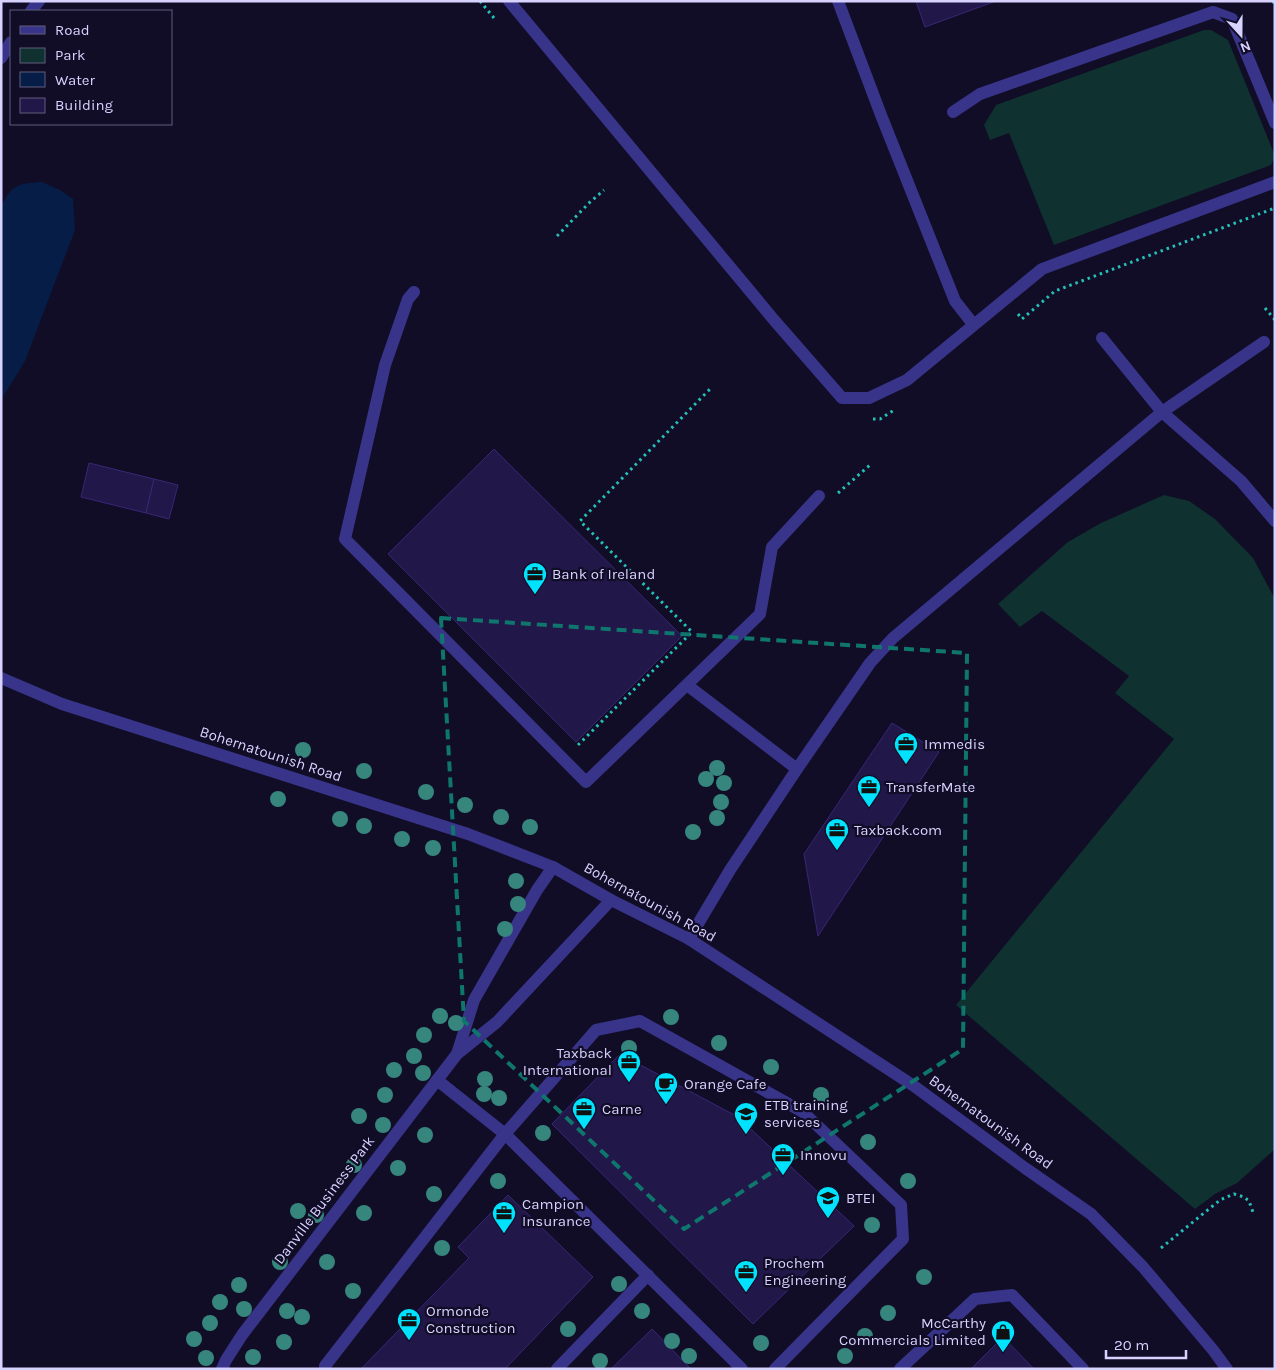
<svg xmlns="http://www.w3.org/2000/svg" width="1276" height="1370" font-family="Karla,sans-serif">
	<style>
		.green { fill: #0f3130 }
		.water { fill: #061d47 }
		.building { fill: #221749; stroke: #382777 }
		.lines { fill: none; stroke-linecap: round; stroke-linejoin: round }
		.path { stroke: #24c1b8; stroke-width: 3; stroke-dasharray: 2.5 4; stroke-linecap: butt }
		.minor { stroke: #383489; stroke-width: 12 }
		.tree { fill: #36867d }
		.marked { fill: none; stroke: #0f766e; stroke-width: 4; stroke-dasharray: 10 6; stroke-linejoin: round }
		.labels { text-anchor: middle; stroke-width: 4.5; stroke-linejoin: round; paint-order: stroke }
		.poi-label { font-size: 15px; fill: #d8d2ff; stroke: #110d26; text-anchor: start }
		.street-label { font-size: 15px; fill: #d8d2ff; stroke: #110d26 }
	</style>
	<rect width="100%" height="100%" fill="#110d26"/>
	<!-- green -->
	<g class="green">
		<polygon points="1204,30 1211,30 1228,40 1275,156 1271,165 1054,245 1009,133 990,140 984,125 996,105"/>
		<polygon points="1164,495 1189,501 1215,519 1253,558 1275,599 1275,1149 1237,1183 1215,1194 1195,1209 956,1005 1174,739 1115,693 1129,676 1042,611 1020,627 998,604 1068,542 1101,523"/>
	</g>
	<!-- water -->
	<path class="water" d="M42,182L60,190L73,199L75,230L25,361L1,400V207C12,184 17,184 42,182Z"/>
	<!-- building -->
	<g class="building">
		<polygon points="916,1 996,1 925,27"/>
		<polygon points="494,449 682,636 576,742 388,554"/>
		<polygon points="89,463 154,479 146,513 81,497"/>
		<polygon points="154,479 178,485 169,519 146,513"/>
		<polygon points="892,723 939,752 818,936 804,854"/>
		<polygon points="620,1054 738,1117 854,1226 753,1324 552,1124"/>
		<polygon points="508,1195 593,1277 505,1369 361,1369 469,1258 458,1247"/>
		<polygon points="652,1329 691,1369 611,1369"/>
		<polygon points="1003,1337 1034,1369 971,1369"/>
	</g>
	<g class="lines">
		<!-- path -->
		<g class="path">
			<polyline points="480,1 494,18"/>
			<polyline points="1273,1 1275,5"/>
			<polyline points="557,236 589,203 604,190"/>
			<polyline points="1265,308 1275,320"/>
			<polyline points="1018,314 1022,319 1055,291 1275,208"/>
			<polyline points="873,419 880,419 894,410"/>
			<polyline points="838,493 870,465"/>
			<polyline points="578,745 692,632 580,521 711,388"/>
			<polyline points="1161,1248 1220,1200 1234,1194 1244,1197 1249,1201 1254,1215"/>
		</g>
		<!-- minor -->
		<g class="minor">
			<polyline points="509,1 774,320 842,398 869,398 907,380 1042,269 1275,182"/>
			<polyline points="838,1 881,115 955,301 973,324"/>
			<polyline points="31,11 39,1"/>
			<polyline points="1,58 11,42"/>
			<polyline points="953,112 980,94 1213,12 1232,19 1275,123"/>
			<polyline points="414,292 408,299 385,365 345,539 586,782 760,614 772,547 819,496"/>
			<polyline points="1102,338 1162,412 1241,481 1275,521"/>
			<polyline points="1,678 62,704 468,834 553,867 611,900 689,939 914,1086 1025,1168 1091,1214 1143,1267 1213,1350 1227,1369"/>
			<polyline points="687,685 797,769"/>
			<polyline points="689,939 730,870 797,769 870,663 893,638 1162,412 1264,342"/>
			<polyline points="457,1054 474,1000 537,890 553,867"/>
			<polyline points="437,1080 505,1134 742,1369"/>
			<polyline points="222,1369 226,1360 242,1335 457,1054 497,1022 611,900"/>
			<polyline points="326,1369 325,1366 505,1134 596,1030 640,1021 803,1112 901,1205 903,1239 775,1369"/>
			<polyline points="557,1369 648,1275"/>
			<polyline points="900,1369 975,1299 1012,1295 1083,1369"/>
		</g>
	</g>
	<!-- trees -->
	<g class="tree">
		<circle cx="303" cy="750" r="8"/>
		<circle cx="717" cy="768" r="8"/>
		<circle cx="364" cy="771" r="8"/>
		<circle cx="706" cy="779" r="8"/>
		<circle cx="724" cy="783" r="8"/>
		<circle cx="426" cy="792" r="8"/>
		<circle cx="278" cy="799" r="8"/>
		<circle cx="721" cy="802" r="8"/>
		<circle cx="465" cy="805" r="8"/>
		<circle cx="501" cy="817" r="8"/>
		<circle cx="717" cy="818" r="8"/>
		<circle cx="340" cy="819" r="8"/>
		<circle cx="364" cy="826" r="8"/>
		<circle cx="530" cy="827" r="8"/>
		<circle cx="693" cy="832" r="8"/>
		<circle cx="402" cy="839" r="8"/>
		<circle cx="433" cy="848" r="8"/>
		<circle cx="516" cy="881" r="8"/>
		<circle cx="518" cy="904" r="8"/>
		<circle cx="505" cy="929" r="8"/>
		<circle cx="440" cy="1016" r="8"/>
		<circle cx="671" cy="1017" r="8"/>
		<circle cx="456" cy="1023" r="8"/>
		<circle cx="424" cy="1035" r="8"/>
		<circle cx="719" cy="1043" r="8"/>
		<circle cx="629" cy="1048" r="8"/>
		<circle cx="414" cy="1056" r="8"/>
		<circle cx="771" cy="1067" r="8"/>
		<circle cx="394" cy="1070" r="8"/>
		<circle cx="423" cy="1073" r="8"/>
		<circle cx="485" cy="1079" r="8"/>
		<circle cx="484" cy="1094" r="8"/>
		<circle cx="385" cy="1095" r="8"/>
		<circle cx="821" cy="1095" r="8"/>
		<circle cx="499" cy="1098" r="8"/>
		<circle cx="359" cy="1116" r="8"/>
		<circle cx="383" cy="1125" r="8"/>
		<circle cx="543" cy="1133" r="8"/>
		<circle cx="425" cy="1135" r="8"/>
		<circle cx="868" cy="1142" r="8"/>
		<circle cx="354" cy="1165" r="8"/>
		<circle cx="398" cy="1168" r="8"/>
		<circle cx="498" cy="1181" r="8"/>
		<circle cx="908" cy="1181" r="8"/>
		<circle cx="434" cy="1194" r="8"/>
		<circle cx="298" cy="1211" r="8"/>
		<circle cx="364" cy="1213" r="8"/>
		<circle cx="316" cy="1215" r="8"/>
		<circle cx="872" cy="1225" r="8"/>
		<circle cx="442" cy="1248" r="8"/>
		<circle cx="280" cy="1262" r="8"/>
		<circle cx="327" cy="1262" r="8"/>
		<circle cx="924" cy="1277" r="8"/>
		<circle cx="619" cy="1284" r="8"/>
		<circle cx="239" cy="1285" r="8"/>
		<circle cx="353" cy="1291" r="8"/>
		<circle cx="220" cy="1302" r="8"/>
		<circle cx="244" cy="1309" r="8"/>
		<circle cx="287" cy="1311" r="8"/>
		<circle cx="642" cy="1311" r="8"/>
		<circle cx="888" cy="1313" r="8"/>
		<circle cx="302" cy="1317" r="8"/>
		<circle cx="210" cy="1323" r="8"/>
		<circle cx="568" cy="1329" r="8"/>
		<circle cx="865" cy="1336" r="8"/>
		<circle cx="194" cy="1339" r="8"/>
		<circle cx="672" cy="1341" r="8"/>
		<circle cx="284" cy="1342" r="8"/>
		<circle cx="761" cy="1343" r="8"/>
		<circle cx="689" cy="1356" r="8"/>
		<circle cx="845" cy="1356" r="8"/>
		<circle cx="253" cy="1357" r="8"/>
		<circle cx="206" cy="1358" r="8"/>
		<circle cx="600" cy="1361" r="8"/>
	</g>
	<!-- marked area -->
	<path class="marked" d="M441,618L967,653L963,1049L684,1229L464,1021Z"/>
	<!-- icons -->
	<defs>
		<g id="office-pin" transform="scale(1.25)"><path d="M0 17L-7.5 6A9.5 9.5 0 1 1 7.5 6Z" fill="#00e2fd" stroke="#110d26"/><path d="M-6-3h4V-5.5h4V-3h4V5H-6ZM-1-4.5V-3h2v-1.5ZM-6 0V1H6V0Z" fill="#111"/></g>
		<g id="cafe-pin" transform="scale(1.25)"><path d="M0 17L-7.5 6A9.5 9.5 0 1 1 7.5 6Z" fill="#00e2fd" stroke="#110d26"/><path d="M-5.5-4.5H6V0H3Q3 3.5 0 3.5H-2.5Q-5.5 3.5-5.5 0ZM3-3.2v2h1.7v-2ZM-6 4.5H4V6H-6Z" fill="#111"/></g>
		<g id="university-pin" transform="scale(1.25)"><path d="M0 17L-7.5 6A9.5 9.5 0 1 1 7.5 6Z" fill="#00e2fd" stroke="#110d26"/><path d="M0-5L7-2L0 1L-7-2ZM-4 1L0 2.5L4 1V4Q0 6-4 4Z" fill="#111"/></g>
		<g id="shop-pin" transform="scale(1.25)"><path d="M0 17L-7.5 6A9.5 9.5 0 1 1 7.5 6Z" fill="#00e2fd" stroke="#110d26"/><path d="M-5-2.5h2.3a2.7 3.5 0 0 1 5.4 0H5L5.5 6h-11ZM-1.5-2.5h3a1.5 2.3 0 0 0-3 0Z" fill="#111"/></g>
	</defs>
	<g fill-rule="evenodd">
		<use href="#office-pin" x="535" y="574"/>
		<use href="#office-pin" x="906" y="744"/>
		<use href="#office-pin" x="869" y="787"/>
		<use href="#office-pin" x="837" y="830"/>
		<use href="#office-pin" x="629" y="1062"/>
		<use href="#cafe-pin" x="666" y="1084"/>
		<use href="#office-pin" x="584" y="1109"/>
		<use href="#university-pin" x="746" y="1114"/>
		<use href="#office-pin" x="783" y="1155"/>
		<use href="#university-pin" x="828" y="1198"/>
		<use href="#office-pin" x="504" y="1213"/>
		<use href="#office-pin" x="746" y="1272"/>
		<use href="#office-pin" x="409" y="1320"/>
		<use href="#shop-pin" x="1003" y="1332"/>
	</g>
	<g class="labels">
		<!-- poi labels -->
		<g class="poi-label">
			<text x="552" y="579">Bank of Ireland</text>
			<text x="924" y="749">Immedis</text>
			<text x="886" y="792">TransferMate</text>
			<text x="854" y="835">Taxback.com</text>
			<text x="612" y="1058" text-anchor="end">Taxback<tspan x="612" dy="17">International</tspan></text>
			<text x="684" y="1089">Orange Cafe</text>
			<text x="764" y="1110">ETB training<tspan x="764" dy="17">services</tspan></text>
			<text x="602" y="1114">Carne</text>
			<text x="800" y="1160">Innovu</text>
			<text x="846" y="1203">BTEI</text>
			<text x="522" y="1209">Campion<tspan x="522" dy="17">Insurance</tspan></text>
			<text x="764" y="1268">Prochem<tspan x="764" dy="17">Engineering</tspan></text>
			<text x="426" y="1316">Ormonde<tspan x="426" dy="17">Construction</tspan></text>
			<text x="986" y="1328" text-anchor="end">McCarthy<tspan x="986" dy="17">Commercials Limited</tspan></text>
		</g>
		<!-- street labels -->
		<g class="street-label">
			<text transform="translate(271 754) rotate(18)" y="5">Bohernatounish Road</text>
			<text transform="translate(650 902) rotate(29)" y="5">Bohernatounish Road</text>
			<text transform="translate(991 1122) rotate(36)" y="5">Bohernatounish Road</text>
			<text transform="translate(324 1200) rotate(-53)" y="5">Danville Business Park</text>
		</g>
	</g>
	<!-- border -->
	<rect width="1276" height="1370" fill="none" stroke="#d8d2ff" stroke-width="5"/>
	<!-- legend -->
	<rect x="10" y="10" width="162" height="115" fill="#110d26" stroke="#615c7d"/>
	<rect x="20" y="26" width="25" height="8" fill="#383489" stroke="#615c7d"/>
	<text x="55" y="35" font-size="15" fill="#d8d2ff">Road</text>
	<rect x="20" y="48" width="25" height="15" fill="#0f3130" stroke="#615c7d"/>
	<text x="55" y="60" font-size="15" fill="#d8d2ff">Park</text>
	<rect x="20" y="72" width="25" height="15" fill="#061d47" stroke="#615c7d"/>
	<text x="55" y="85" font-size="15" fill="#d8d2ff">Water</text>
	<rect x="20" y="98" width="25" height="15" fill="#221749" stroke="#615c7d"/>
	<text x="55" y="110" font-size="15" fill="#d8d2ff">Building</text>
	<!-- north arrow -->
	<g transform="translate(1241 35) rotate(159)" stroke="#110d26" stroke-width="4" paint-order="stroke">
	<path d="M0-4L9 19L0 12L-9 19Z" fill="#d8d2ff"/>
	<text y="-8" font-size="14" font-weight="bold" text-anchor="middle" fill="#d8d2ff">N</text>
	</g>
	<!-- scale -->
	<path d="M1106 1350v8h80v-8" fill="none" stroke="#d8d2ff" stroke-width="2.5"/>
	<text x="1114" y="1350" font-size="15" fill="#d8d2ff" stroke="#110d26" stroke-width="4" paint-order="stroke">20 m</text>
</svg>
